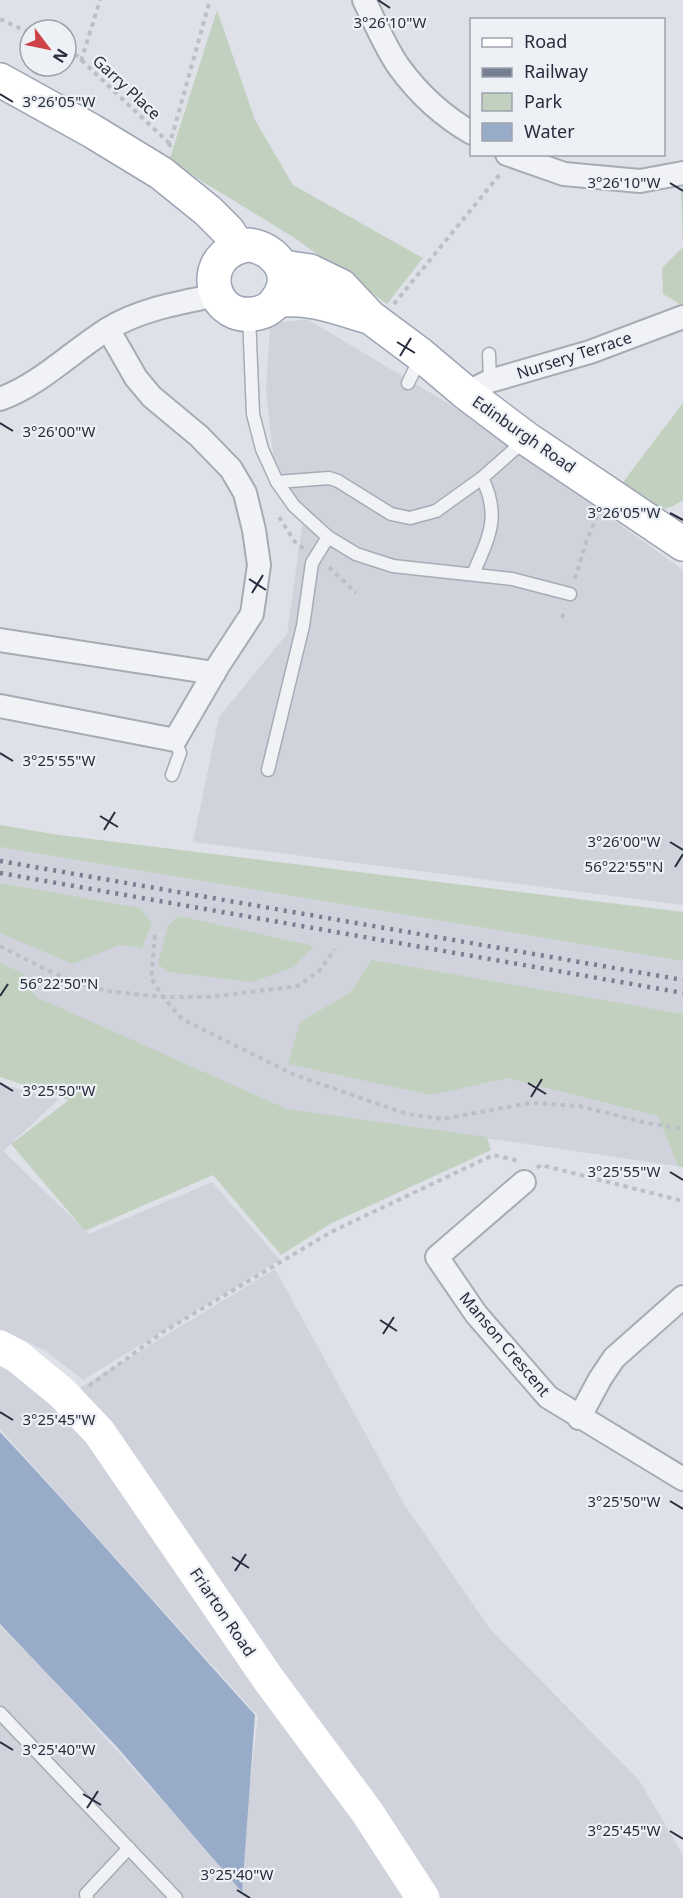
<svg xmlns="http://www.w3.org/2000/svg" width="683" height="1898" font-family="'Noto Sans',sans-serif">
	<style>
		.built { fill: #d0d3dc }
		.green { fill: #c2d1bf }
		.water { fill: #98abc8 }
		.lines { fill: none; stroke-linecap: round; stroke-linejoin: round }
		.lane-casing { stroke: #a7abb4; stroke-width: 15 }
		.street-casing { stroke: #a7abb4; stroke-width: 26 }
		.primary-casing { stroke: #9da4b3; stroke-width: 36 }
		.path { stroke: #bcbfc6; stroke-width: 4; stroke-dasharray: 4.5 4.5; stroke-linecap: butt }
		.lane { stroke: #f0f2f6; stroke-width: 12 }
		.street { stroke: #f0f2f6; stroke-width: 22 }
		.secondary { stroke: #fff; stroke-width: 33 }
		.primary { stroke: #fff; stroke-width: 33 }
		.rail { stroke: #777e91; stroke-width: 4.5; stroke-dasharray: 3 6; stroke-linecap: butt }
		.ticks { fill: none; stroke: #272d3e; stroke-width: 2 }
		.labels { text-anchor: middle; stroke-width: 4.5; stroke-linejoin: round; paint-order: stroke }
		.street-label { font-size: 16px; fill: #272d3e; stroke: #edf0f5 }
		.ticks-label { font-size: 15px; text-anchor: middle; fill: #272d3e; stroke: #edf0f5; stroke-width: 4.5; stroke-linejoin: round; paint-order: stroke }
	</style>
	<rect width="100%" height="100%" fill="#dee1e7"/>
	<!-- built -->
	<g class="built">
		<polygon points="307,319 471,417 683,570 683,905 193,842 219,717 287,634 304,513 274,462 266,392 270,324"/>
		<polygon points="0,847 683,961 683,1167 287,1109 95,1055 0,1000"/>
		<polygon points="0,1084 59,1099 3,1151 89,1234 212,1182 280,1260 83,1380 46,1351 0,1329"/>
		<polygon points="275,1269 404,1504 490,1629 639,1780 683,1855 683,1898 0,1898 0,1626 42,1668 223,1868 241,1858 258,1716 0,1429 0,1366 58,1401"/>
	</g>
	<!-- green -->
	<g class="green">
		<polygon points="217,10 255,120 293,185 423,258 387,304 293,237 169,161"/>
		<polygon points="683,188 683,306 663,294 662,268 683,247 681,189"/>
		<polygon points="683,403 683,500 673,506 661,510 620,486"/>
		<polygon points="0,825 59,835 683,912 683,961 0,847"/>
		<polygon points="0,883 140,908 152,923 142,948 119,945 73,964 0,933"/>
		<polygon points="179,916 314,946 294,967 252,982 168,972 158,964 168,926"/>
		<polygon points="371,960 683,1014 683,1167 678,1166 658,1116 508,1078 431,1095 288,1064 300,1022 351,992"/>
		<polygon points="0,963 23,973 36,997 287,1109 487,1137 491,1150 330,1224 281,1255 213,1175 85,1231 11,1144 69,1100 0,1077"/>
	</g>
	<!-- water -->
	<path class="water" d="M0,1432C87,1525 170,1621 255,1715L242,1892L117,1747L0,1624Z"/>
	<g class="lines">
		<!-- lane casing -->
		<g class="lane-casing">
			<g id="lane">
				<polyline points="249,316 253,414 262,449 277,482 294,506 328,537 356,554 393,566 512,579 570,594"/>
				<polyline points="489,354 490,381"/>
				<polyline points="408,383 421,357"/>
				<polyline points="277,482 329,478 338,481 391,514 410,518 436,511 482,478 526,439"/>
				<path d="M473,574C489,537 501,516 482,478"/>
				<polyline points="268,770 303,626 312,563 328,537"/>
				<polyline points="172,775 180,753 175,740"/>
				<polyline points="0,1713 176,1898"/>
				<polyline points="87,1898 86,1894 129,1848"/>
			</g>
		</g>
		<!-- street casing -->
		<g class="street-casing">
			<g id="street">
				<path d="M364,0C375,22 385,47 399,67C418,93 444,117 472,133"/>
				<polyline points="507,154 564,174 640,181 683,173"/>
				<polyline points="466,393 490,381 590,352 683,317"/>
				<path d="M0,399C41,384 71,352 108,329C141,309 179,303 217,295"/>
				<polyline points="0,640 214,673"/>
				<polyline points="0,706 175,740 218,666 252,614 259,565 254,530 245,493 231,469 199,436 152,397 136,378 108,329"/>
				<polyline points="524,1182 437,1257 476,1314 548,1397 683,1479"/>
				<polyline points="579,1418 600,1379 614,1358 683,1297"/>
			</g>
		</g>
		<!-- primary casing -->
		<g class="primary-casing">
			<g id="primary">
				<polyline points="0,80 92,131 161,173 208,211 228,231 238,246"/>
				<path d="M249,245C277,249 296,276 276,301C271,309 262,313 253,314C208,320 196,252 249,245Z"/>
				<polyline points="283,267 310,271 341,286 370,317 421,355 466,393 527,439 683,544"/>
				<path d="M277,301C307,296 336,307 365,316"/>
			</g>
		</g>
		<!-- path -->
		<g class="path">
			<polyline points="0,19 30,33"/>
			<polyline points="66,51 77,56 170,144"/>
			<polyline points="81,61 100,0"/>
			<polyline points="169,147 210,0"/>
			<polyline points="394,304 501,173"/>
			<polyline points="279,517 297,545 304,548"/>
			<polyline points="329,567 356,593"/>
			<polyline points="575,579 586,542 597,516"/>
			<polyline points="562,618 565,609"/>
			<polyline points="155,935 151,978 163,997 182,1019 295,1075 407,1114 442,1119 530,1103 579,1106 647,1123 683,1129"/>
			<polyline points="0,946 53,973 106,991 163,997 210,997 298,986 319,971 335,949"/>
			<polyline points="537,1168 541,1165 683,1201"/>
			<polyline points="89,1386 163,1332 331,1232 493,1155 520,1161"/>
		</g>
		<!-- lane -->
		<use href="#lane" class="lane"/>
		<!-- street -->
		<use href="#street" class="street"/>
		<!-- secondary -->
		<polyline class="secondary" points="0,1347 17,1356 62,1393 99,1432 269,1680 367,1812 423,1898"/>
		<!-- primary -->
		<use href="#primary" class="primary"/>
		<!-- rail -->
		<g class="rail">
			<polyline points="0,861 683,980"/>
			<polyline points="0,873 683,993"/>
		</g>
	</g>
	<!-- ticks -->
	<path class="ticks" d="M378,0L390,8M0,94L13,102M670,183L683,191M397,342L415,353M400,356L411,338M0,423L13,431M670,513L683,520M249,579L266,590M252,593L263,575M0,753L13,761M100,816L118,827M104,830L115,812M670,842L683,850M675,867L683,854M0,996L8,984M0,1083L13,1091M528,1083L546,1094M531,1097L542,1079M670,1172L683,1180M380,1320L397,1331M383,1334L394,1317M0,1412L13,1420M670,1501L683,1509M232,1557L249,1568M235,1571L246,1554M0,1742L13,1750M83,1794L101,1805M87,1808L98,1791M670,1831L683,1839M237,1890L250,1898"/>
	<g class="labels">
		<!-- street labels -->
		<g class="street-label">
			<text transform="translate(127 87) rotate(43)" y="6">Garry Place</text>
			<text transform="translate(574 355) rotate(-18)" y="6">Nursery Terrace</text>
			<text transform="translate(524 434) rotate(35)" y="6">Edinburgh Road</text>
			<text transform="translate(505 1344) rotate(50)" y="6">Manson Crescent</text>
			<text transform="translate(223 1612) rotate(56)" y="6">Friarton Road</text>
		</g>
	</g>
	<g class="ticks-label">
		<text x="390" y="28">3°26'10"W</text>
		<text x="59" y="107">3°26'05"W</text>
		<text x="624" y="188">3°26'10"W</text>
		<text x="59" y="437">3°26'00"W</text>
		<text x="624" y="518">3°26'05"W</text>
		<text x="59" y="766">3°25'55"W</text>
		<text x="624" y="847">3°26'00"W</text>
		<text x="624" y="872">56°22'55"N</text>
		<text x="59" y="989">56°22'50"N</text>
		<text x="59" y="1096">3°25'50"W</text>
		<text x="624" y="1177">3°25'55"W</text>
		<text x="59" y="1425">3°25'45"W</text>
		<text x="624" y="1507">3°25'50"W</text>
		<text x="59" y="1755">3°25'40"W</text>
		<text x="624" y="1836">3°25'45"W</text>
		<text x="237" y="1880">3°25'40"W</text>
	</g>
	<!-- legend -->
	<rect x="470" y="18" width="195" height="138" fill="#edf0f5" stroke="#9ea2ac" stroke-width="1.5"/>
	<rect x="482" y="38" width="30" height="9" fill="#ffffff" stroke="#9ea2ac" stroke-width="1.5"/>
	<text x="524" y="48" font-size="18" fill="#272d3e">Road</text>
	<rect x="482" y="68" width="30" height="9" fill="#777e91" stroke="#9ea2ac" stroke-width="1.5"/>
	<text x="524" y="78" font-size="18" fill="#272d3e">Railway</text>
	<rect x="482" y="93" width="30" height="18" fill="#c2d1bf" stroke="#9ea2ac" stroke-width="1.5"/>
	<text x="524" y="108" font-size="18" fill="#272d3e">Park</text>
	<rect x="482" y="123" width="30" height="18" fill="#98abc8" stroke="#9ea2ac" stroke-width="1.5"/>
	<text x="524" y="138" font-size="18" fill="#272d3e">Water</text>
	<!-- north arrow -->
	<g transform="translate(48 48) rotate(122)"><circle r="28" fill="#edf0f5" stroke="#9ea2ac" stroke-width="1.5"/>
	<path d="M0-4.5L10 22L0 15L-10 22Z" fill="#ce4149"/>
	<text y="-9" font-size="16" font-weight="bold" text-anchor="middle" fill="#272d3e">N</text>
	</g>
</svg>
